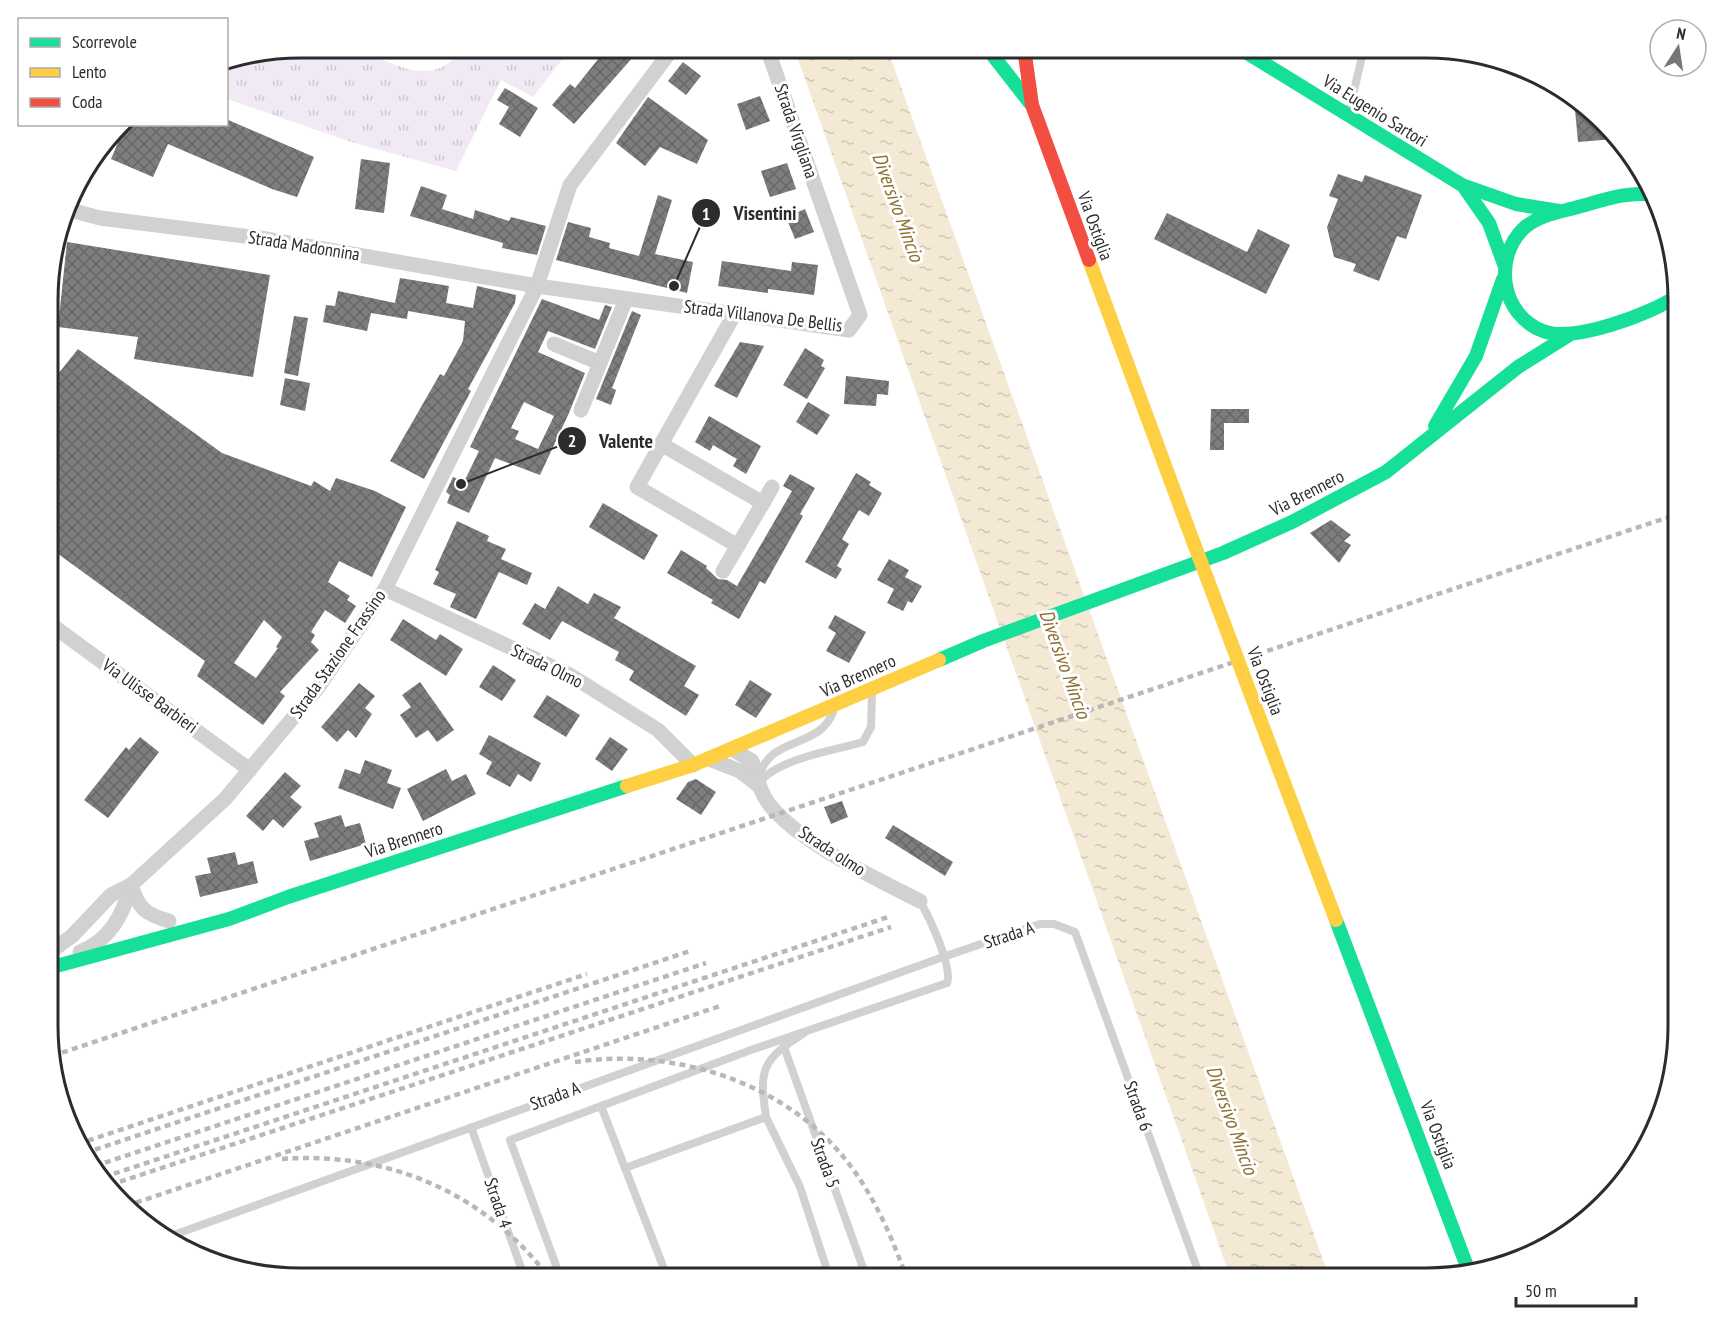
<svg xmlns="http://www.w3.org/2000/svg" width="1726" height="1327" font-family="'PT Sans Narrow',sans-serif">
	<style>
		.grass { fill: url(#grass-tufts) }
		.water { fill: url(#water-ripples) }
		.building { fill: url(#building-cross-hatch); fill-rule: evenodd }
		.lines { fill: none; stroke-linecap: round; stroke-linejoin: round }
		.lane { stroke: #d1d1d1; stroke-width: 8 }
		.street { stroke: #d1d1d1; stroke-width: 15 }
		.fast { stroke: #16e098; stroke-width: 14 }
		.slow { stroke: #ffcf43; stroke-width: 14 }
		.jam { stroke: #f24e42; stroke-width: 14 }
		.rail { stroke: #b8b8b8; stroke-width: 4.5; stroke-dasharray: 6 4.5; stroke-linecap: butt }
		.slow-bridge { stroke: #ffcf43; stroke-width: 14 }
		.labels { text-anchor: middle; stroke-width: 6; stroke-linejoin: round; paint-order: stroke }
		.street-label { font-size: 18px; fill: #2c2c2c; stroke: #fff }
		.water-label { font-size: 20px; font-style: italic; fill: #8d6f31; stroke: #fff }
		.rim { fill: none; stroke: #2c2c2c; stroke-width: 3 }
		.leader { fill: none; stroke: #2c2c2c; stroke-width: 2 }
		.callout-dot { fill: #2c2c2c; stroke: #fff; stroke-width: 2 }
		.mark-label { font-size: 18px; text-anchor: middle; font-weight: bold; fill: #fff }
		.callout-label { font-size: 20px; text-anchor: middle; font-weight: bold; fill: #2c2c2c; stroke: #fff; stroke-width: 6; stroke-linejoin: round; paint-order: stroke }
	</style>
	<defs>
		<pattern id="grass-tufts" width="24" height="20" patternUnits="userSpaceOnUse" patternTransform="scale(1.5)"><rect width="24" height="20" fill="#f1e9f4"/><path d="M3 7l-1-3M5 7V3M7 7l1-3M15 17l-1-3M17 17v-4M19 17l1-3" fill="none" stroke="#cfc8d1"/></pattern>
		<pattern id="water-ripples" width="26" height="14" patternUnits="userSpaceOnUse" patternTransform="scale(1.5)"><rect width="26" height="14" fill="#f3e9d4"/><path d="M2 4q2-2 4 0t4 0M15 11q2-2 4 0t4 0" fill="none" stroke="#d0c8b6"/></pattern>
		<pattern id="building-cross-hatch" width="8" height="8" patternUnits="userSpaceOnUse" patternTransform="scale(1.5)"><rect width="8" height="8" fill="#7d7d7d"/><path d="M0 0l8 8M0 8l8-8" fill="none" stroke="#676767"/></pattern>
	</defs>
	<rect width="100%" height="100%" fill="#fff"/>
	<!-- grass -->
	<path class="grass" d="M300,48C315,48 332,46 347,48C390,57 430,95 463,48H571L533,97L501,80L456,171L348,141L227,99V60Z"/>
	<!-- water -->
	<polygon class="water" points="794,48 887,48 1330,1279 1231,1279"/>
	<!-- building -->
	<g class="building">
		<polygon points="607,48 641,48 574,124 552,105 570,84 575,88"/>
		<polygon points="683,62 701,76 686,95 668,81"/>
		<polygon points="505,88 538,108 520,137 499,124 509,107 497,100"/>
		<polygon points="760,96 770,121 746,130 737,104"/>
		<polygon points="648,97 708,140 697,164 660,147 645,166 616,143"/>
		<polygon points="1574,99 1592,110 1614,139 1578,142"/>
		<polygon points="226,119 314,157 297,197 272,189 168,144 153,177 111,159 126,124 226,124"/>
		<polygon points="361,159 390,163 384,213 355,209"/>
		<polygon points="787,163 796,189 770,197 761,171"/>
		<polygon points="1338,174 1362,182 1365,175 1422,195 1406,239 1397,236 1379,281 1353,271 1356,264 1334,257 1327,227 1338,199 1329,196"/>
		<polygon points="421,186 447,195 442,209 473,219 475,210 509,221 511,217 546,226 537,255 502,248 503,243 410,216"/>
		<polygon points="658,195 672,200 655,254 693,262 687,293 556,260 568,222 591,228 589,237 610,243 609,248 639,256"/>
		<polygon points="805,209 814,232 795,239 786,217"/>
		<polygon points="1167,213 1247,252 1258,229 1290,245 1266,294 1154,239"/>
		<polygon points="67,242 270,275 253,377 134,359 138,337 58,327"/>
		<polygon points="722,261 791,271 792,262 818,265 814,295 768,289 768,293 718,286"/>
		<polygon points="400,278 449,286 446,303 473,308 477,286 516,295 515,303 468,389 471,391 424,479 390,461 440,374 444,376 463,341 465,321 408,311 407,319 371,313 367,331 323,322 326,305 335,306 338,291 395,303"/>
		<path d="M542,299L599,320L605,305L612,307L595,349L548,331L538,352L585,373L569,413L540,475L495,458L469,513L447,503L450,495L446,492L453,477L464,482L479,451L470,447ZM524,402L554,416L538,449L515,439L519,431L511,428Z"/>
		<polygon points="632,311 641,315 612,388 616,390 611,405 596,399"/>
		<polygon points="294,316 308,318 298,376 284,373"/>
		<polygon points="740,342 764,346 737,398 714,386"/>
		<polygon points="805,348 824,360 821,366 825,368 807,399 783,385"/>
		<path d="M78,349L222,453L311,486L314,481L330,491L336,478L375,491L406,507L372,577L339,561L328,582L350,596L347,600L356,606L345,623L325,610L311,632L315,635L311,642L319,650L280,692L285,696L263,725L197,676L205,661L50,548V384ZM264,620L282,637L276,647L278,648L256,678L234,663Z"/>
		<polygon points="846,376 889,381 888,395 877,394 876,406 844,404"/>
		<polygon points="285,378 310,383 305,411 280,405"/>
		<polygon points="808,402 830,415 817,435 796,422"/>
		<polygon points="1211,409 1249,409 1249,423 1224,423 1224,450 1210,450"/>
		<polygon points="709,416 761,446 746,474 733,466 737,459 713,445 710,451 695,442"/>
		<polygon points="856,473 871,482 869,485 882,493 869,516 859,510 842,539 849,544 837,566 842,569 836,579 805,562"/>
		<polygon points="790,474 815,488 800,514 803,516 765,584 760,581 739,619 711,603 713,600 667,573 681,550 707,566 706,568 718,579 727,580 737,586 792,491 783,486"/>
		<polygon points="603,503 658,535 644,560 589,527"/>
		<polygon points="1331,520 1351,535 1344,541 1351,545 1339,563 1310,533"/>
		<polygon points="457,521 489,536 487,541 506,549 501,559 532,573 527,585 499,572 476,619 450,607 456,594 433,584 439,572 435,570"/>
		<polygon points="889,559 909,570 905,577 922,586 912,603 908,601 903,611 887,603 894,589 877,580"/>
		<polygon points="558,586 588,604 594,593 621,607 614,618 696,666 684,686 699,695 686,716 629,680 634,671 615,660 619,652 562,621 550,640 522,624 535,603 545,609"/>
		<polygon points="835,615 866,632 849,663 826,651 836,633 828,628"/>
		<polygon points="403,619 436,640 440,634 463,649 446,676 390,640"/>
		<polygon points="493,665 516,680 502,701 479,687"/>
		<polygon points="750,680 772,694 756,718 735,705"/>
		<polygon points="420,682 454,730 437,742 428,730 416,738 400,715 411,707 402,695"/>
		<polygon points="359,683 375,696 365,708 372,714 356,738 348,730 337,742 321,727"/>
		<polygon points="547,695 580,715 566,737 533,717"/>
		<polygon points="489,735 541,763 531,782 518,774 510,787 486,774 492,762 479,754"/>
		<polygon points="140,737 159,752 108,818 84,800 126,747 129,750"/>
		<polygon points="610,737 628,749 612,771 595,759"/>
		<polygon points="365,760 392,770 387,783 401,788 393,809 338,788 345,769 360,774"/>
		<polygon points="446,769 452,781 466,774 476,794 423,821 407,789"/>
		<polygon points="285,772 301,786 290,797 302,807 283,828 273,819 263,831 246,816"/>
		<polygon points="696,779 716,792 701,815 676,799 688,782"/>
		<polygon points="842,801 848,817 831,824 824,807"/>
		<polygon points="341,815 345,827 360,823 366,844 310,861 304,841 319,837 314,823"/>
		<polygon points="893,825 953,862 945,876 885,838"/>
		<polygon points="235,852 238,865 253,861 258,883 200,897 195,876 211,873 207,858"/>
	</g>
	<g class="lines">
		<!-- lane -->
		<g class="lane">
			<polyline points="1349,111 1362,57 1367,48"/>
			<path d="M759,778C768,735 819,750 833,712"/>
			<path d="M759,784C774,759 837,750 863,742L871,727L872,694"/>
			<path d="M804,1033C761,1060 759,1070 766,1117L625,1168L601,1106L751,1050L947,983C953,967 929,917 920,901"/>
			<polyline points="784,1047 867,1279"/>
			<polyline points="766,1117 800,1187 830,1279"/>
			<polyline points="471,1127 525,1279"/>
			<polyline points="625,1168 668,1279"/>
			<polyline points="168,1237 943,957 1040,924 1054,924 1075,932 1201,1279"/>
			<polyline points="561,1279 510,1140 601,1106"/>
		</g>
		<!-- street -->
		<g class="street">
			<polyline points="70,210 100,218 260,238 537,286 849,330 860,315 767,48"/>
			<polyline points="734,315 637,487 738,546"/>
			<polyline points="554,344 600,363"/>
			<polyline points="581,410 626,299"/>
			<polyline points="661,444 763,503 723,571"/>
			<polyline points="763,503 772,487"/>
			<polyline points="385,589 570,675 658,730 693,765"/>
			<polyline points="49,623 250,770"/>
			<path d="M732,749L752,761C757,776 759,791 769,804C798,842 877,879 920,901"/>
			<polyline points="709,759 740,771 758,785"/>
			<path d="M131,885C139,909 145,914 169,921"/>
			<polyline points="50,952 72,936 111,895 131,885 225,799 317,689 385,589 537,286 570,185 673,48"/>
			<path d="M80,952C110,940 123,915 131,885"/>
		</g>
		<!-- fast -->
		<g class="fast">
			<polyline points="987,48 1030,103"/>
			<polyline points="1239,48 1462,185 1516,204 1559,211"/>
			<polyline points="1464,187 1489,223 1504,264"/>
			<path d="M1654,195C1627,191 1604,200 1578,207C1560,212 1538,215 1523,229C1493,259 1501,315 1543,331C1573,343 1651,314 1677,296"/>
			<polyline points="1435,426 1476,356 1503,279"/>
			<polyline points="939,660 983,641 1223,553 1292,522 1386,472 1518,367 1569,335"/>
			<polyline points="1336,920 1468,1269"/>
			<polyline points="49,968 229,919 288,897 627,786"/>
		</g>
		<!-- slow -->
		<g class="slow">
			<polyline points="1089,260 1187,525"/>
			<polyline points="1266,735 1336,920"/>
			<polyline points="627,786 693,765 939,660"/>
		</g>
		<!-- jam -->
		<polyline class="jam" points="1024,48 1032,105 1089,260"/>
		<!-- rail -->
		<g class="rail">
			<polyline points="52,1056 1678,514"/>
			<path d="M575,1062C676,1047 790,1083 852,1168C877,1202 893,1240 907,1279"/>
			<polyline points="78,1144 587,974"/>
			<polyline points="85,1153 690,951"/>
			<path d="M282,1159C388,1151 486,1193 550,1279"/>
			<polyline points="95,1166 706,963"/>
			<polyline points="104,1177 888,917"/>
			<polyline points="110,1185 891,927"/>
			<polyline points="126,1206 720,1006"/>
		</g>
		<!-- slow-bridge -->
		<polyline class="slow-bridge" points="1187,525 1266,735"/>
	</g>
	<g class="labels">
		<!-- street labels -->
		<g class="street-label">
			<text transform="translate(1375 111) rotate(32)" y="6">Via Eugenio Sartori</text>
			<text transform="translate(796 131) rotate(71)" y="6">Strada Virgliana</text>
			<text transform="translate(1095 226) rotate(70)" y="6">Via Ostiglia</text>
			<text transform="translate(304 246) rotate(9)" y="6">Strada Madonnina</text>
			<text transform="translate(763 316) rotate(7)" y="6">Strada Villanova De Bellis</text>
			<text transform="translate(1307 493) rotate(-27)" y="6">Via Brennero</text>
			<text transform="translate(338 654) rotate(-55)" y="6">Strada Stazione Frassino</text>
			<text transform="translate(547 666) rotate(26)" y="6">Strada Olmo</text>
			<text transform="translate(858 676) rotate(-24)" y="6">Via Brennero</text>
			<text transform="translate(1265 681) rotate(69)" y="6">Via Ostiglia</text>
			<text transform="translate(150 696) rotate(36)" y="6">Via Ulisse Barbieri</text>
			<text transform="translate(404 840) rotate(-18)" y="6">Via Brennero</text>
			<text transform="translate(832 851) rotate(33)" y="6">Strada olmo</text>
			<text transform="translate(1009 935) rotate(-18)" y="6">Strada A</text>
			<text transform="translate(555 1096) rotate(-20)" y="6">Strada A</text>
			<text transform="translate(1138 1106) rotate(70)" y="6">Strada 6</text>
			<text transform="translate(1438 1135) rotate(69)" y="6">Via Ostiglia</text>
			<text transform="translate(825 1163) rotate(70)" y="6">Strada 5</text>
			<text transform="translate(498 1203) rotate(71)" y="6">Strada 4</text>
		</g>
		<!-- water labels -->
		<g class="water-label">
			<text transform="translate(898 207) rotate(70)" y="7">Diversivo Mincio</text>
			<text transform="translate(1065 664) rotate(70)" y="7">Diversivo Mincio</text>
			<text transform="translate(1232 1120) rotate(70)" y="7">Diversivo Mincio</text>
		</g>
	</g>
	<!-- crop -->
	<path d="M0 0H1726V1327H0ZM300 58H1426A242 242 0 0 1 1668 300V1026A242 242 0 0 1 1426 1268H300A242 242 0 0 1 58 1026V300A242 242 0 0 1 300 58Z" fill="#fff" fill-rule="evenodd"/>
	<path class="rim" d="M300 58H1426A242 242 0 0 1 1668 300V1026A242 242 0 0 1 1426 1268H300A242 242 0 0 1 58 1026V300A242 242 0 0 1 300 58Z"/>
	<!-- callouts -->
	<path class="leader" d="M674 286L706 213M461 484L572 441"/>
	<g class="callout-dot">
		<circle cx="674" cy="286" r="6"/>
		<circle cx="461" cy="484" r="6"/>
		<circle cx="706" cy="213" r="15"/>
		<circle cx="572" cy="441" r="15"/>
	</g>
	<g class="mark-label">
		<text x="706" y="220">1</text>
		<text x="572" y="447">2</text>
	</g>
	<g class="callout-label">
		<text x="765" y="220">Visentini</text>
		<text x="626" y="448">Valente</text>
	</g>
	<!-- legend -->
	<rect x="18" y="18" width="210" height="108" fill="#ffffff" stroke="#ababab" stroke-width="1.5"/>
	<rect x="30" y="38" width="30" height="9" fill="#16e098" stroke="#ababab" stroke-width="1.5"/>
	<text x="72" y="48" font-size="18" fill="#2c2c2c">Scorrevole</text>
	<rect x="30" y="68" width="30" height="9" fill="#ffcf43" stroke="#ababab" stroke-width="1.5"/>
	<text x="72" y="78" font-size="18" fill="#2c2c2c">Lento</text>
	<rect x="30" y="98" width="30" height="9" fill="#f24e42" stroke="#ababab" stroke-width="1.5"/>
	<text x="72" y="108" font-size="18" fill="#2c2c2c">Coda</text>
	<!-- north arrow -->
	<g transform="translate(1678 48) rotate(12)"><circle r="28" fill="#ffffff" stroke="#ababab" stroke-width="1.5"/>
	<path d="M0-4.5L10 22L0 15L-10 22Z" fill="#767676"/>
	<text y="-9" font-size="16" font-weight="bold" text-anchor="middle" fill="#2c2c2c">N</text>
	</g>
	<!-- scale -->
	<path d="M1516 1297v9h120v-9" fill="none" stroke="#2c2c2c" stroke-width="3"/>
	<text x="1525" y="1297" font-size="18" fill="#2c2c2c" stroke="#ffffff" stroke-width="4.5" paint-order="stroke">50 m</text>
</svg>
